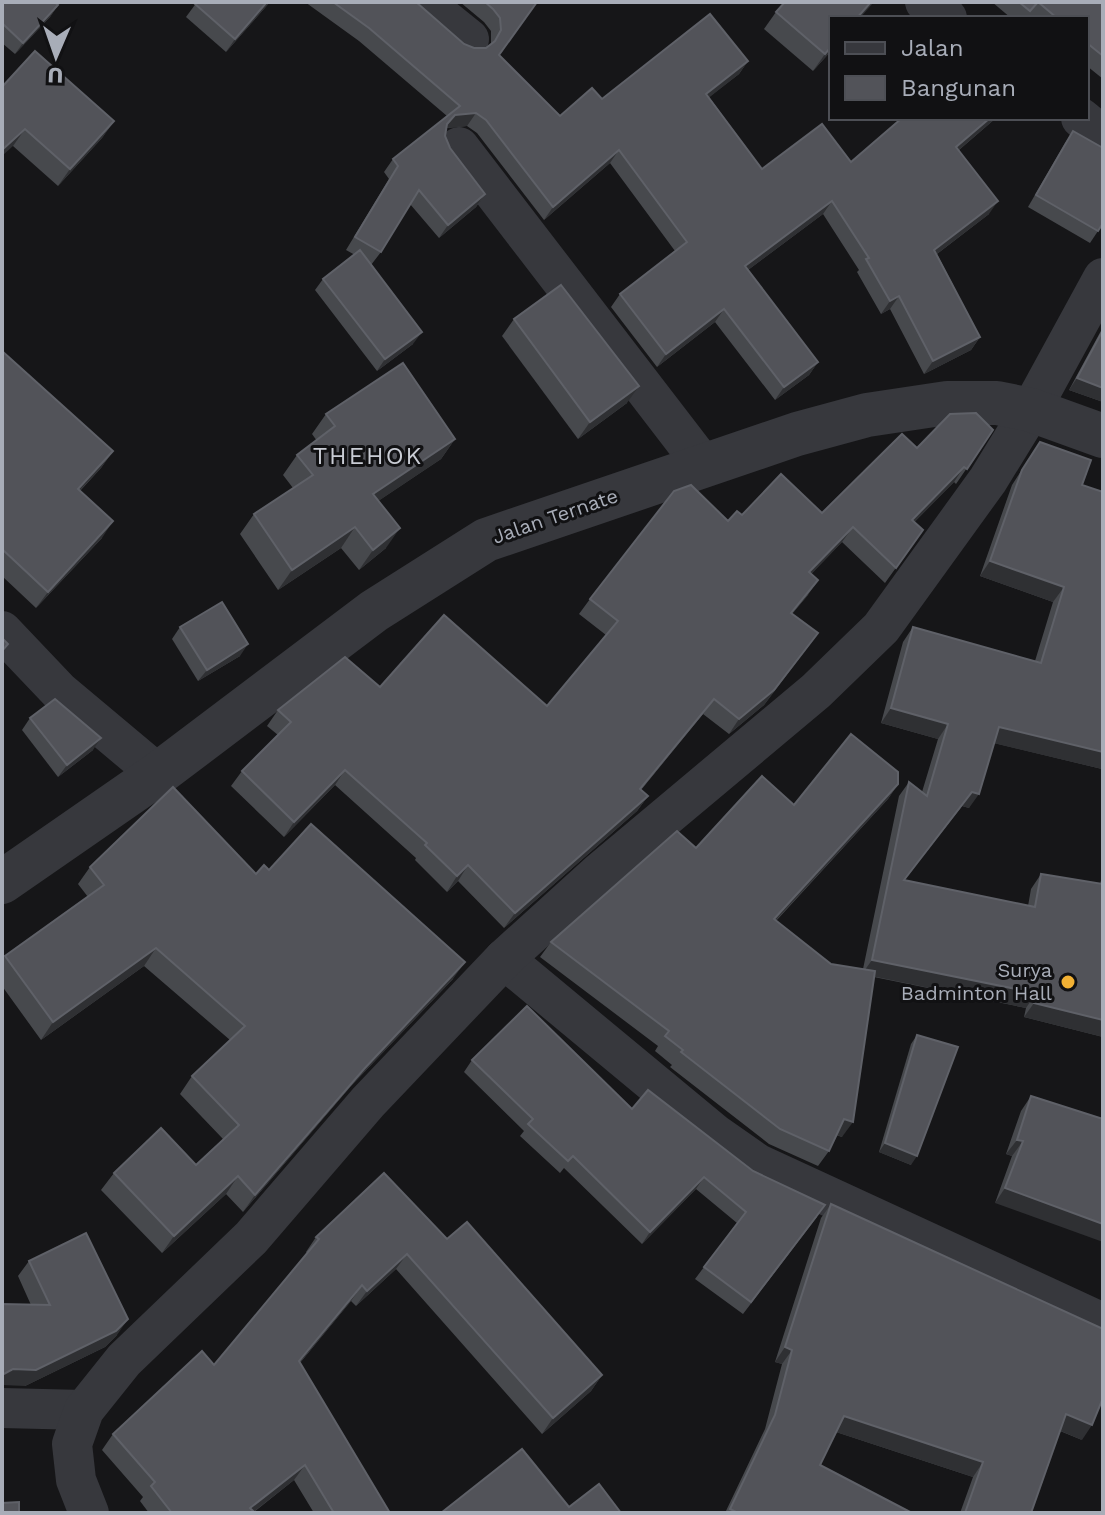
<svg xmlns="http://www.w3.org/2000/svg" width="1105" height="1515" font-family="'Work Sans',sans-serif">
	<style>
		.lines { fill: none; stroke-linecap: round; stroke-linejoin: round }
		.minor { stroke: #37383d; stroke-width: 40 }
		.tertiary { stroke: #37383d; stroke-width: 44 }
		.wall { fill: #47494d }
		.shaded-wall { fill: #2f3033 }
		.building { fill: #525359; stroke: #5f6168; stroke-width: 2 }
		.poi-dot { fill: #f2b134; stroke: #111113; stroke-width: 3 }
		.labels { text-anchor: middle; stroke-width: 6; stroke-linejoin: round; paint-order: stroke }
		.street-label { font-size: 20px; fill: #a8adb8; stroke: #111113 }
		.poi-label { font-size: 20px; fill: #a8adb8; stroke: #111113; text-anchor: end }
		.quarter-label { font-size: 24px; letter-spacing: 2px; fill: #c9ccd4; stroke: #111113 }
	</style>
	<rect width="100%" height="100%" fill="#161618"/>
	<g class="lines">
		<!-- minor -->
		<g class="minor">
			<polyline points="423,2 469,39"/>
			<polyline points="925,2 947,18"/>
			<polyline points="1081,118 1103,136"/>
			<polyline points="459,147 704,466"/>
			<polyline points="2,631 59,691 158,774"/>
			<polyline points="504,959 715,1134 758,1164 1103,1323"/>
			<polyline points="2,1408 84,1410"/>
			<polyline points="89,1513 76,1480 72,1444 84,1410 124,1360 251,1238 368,1102 504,959 600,872 816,691 881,628 988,480 1031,410 1103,278"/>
		</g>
		<!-- tertiary -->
		<polyline class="tertiary" points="2,882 158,774 374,611 486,540 797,434 867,415 947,403 997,403 1031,410 1103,436"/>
	</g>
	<!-- wall -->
	<g class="wall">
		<polygon points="2,2 58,5 50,17 15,54 2,43"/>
		<polygon points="197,2 270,2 226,52 186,17"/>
		<polygon points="305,2 416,2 464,44 474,48 486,48 491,44 491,31 484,22 460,2 537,2 499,55 560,116 602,99 748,61 739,74 709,97 762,169 851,162 996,118 959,150 989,214 937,254 980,337 971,350 924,374 890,309 881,314 857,272 859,270 823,214 748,270 818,362 809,375 775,400 715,322 657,367 611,307 620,294 675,251 610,163 544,220 477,133 467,126 447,128 445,136 450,148 485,194 476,207 439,238 410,204 381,252 371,265 413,344 377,371 315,290 323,279 355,255 346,250 389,179 384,172 393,159 447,116 359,41"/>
		<polygon points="992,2 1103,2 1103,79 1087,66 1087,18 1030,18 1028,16 1027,18 1011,18"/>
		<polygon points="776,12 831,18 831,51 813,71 764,29"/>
		<polygon points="2,87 114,121 102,138 58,186 13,146"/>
		<polygon points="1073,131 1098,231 1090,243 1028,207 1065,143"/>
		<polygon points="514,319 627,403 578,439 502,336"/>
		<polygon points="1103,327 1103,402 1069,390"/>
		<polygon points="2,351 113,451 101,468 80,491 102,538 36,608 2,576"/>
		<polygon points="326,414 455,439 441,459 378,501 386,548 359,570 341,548 278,590 240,534 254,514 293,488 283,475 297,455 317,441 312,434"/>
		<polygon points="993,430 956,484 954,482 914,522 923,530 885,583 842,542 811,574 808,595 792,614 818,633 764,705 729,734 703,714 641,790 648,796 637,811 504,928 458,881 447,892 415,860 416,858 335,785 284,837 231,786 242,771 278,735 267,726 278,710 380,687 547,706 606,635 579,614 590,599 728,521 742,515 822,513 917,448"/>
		<polygon points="1040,442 1082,485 1103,492 1103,768 1102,769 994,743 969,808 962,806 904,880 1028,906 1031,889 1041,874 1100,884 1103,873 1103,1037 1024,1017 1026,1008 874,977 842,1137 836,1135 829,1151 818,1166 769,1144 670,1067 672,1065 655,1051 658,1046 540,957 551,942 696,848 794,805 898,784 888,799 776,921 831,964 863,969 899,796 909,782 922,792 938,739 881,723 903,642 913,627 1035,661 1053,602 980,576 1012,485"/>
		<polygon points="180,627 240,656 198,681 172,639"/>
		<polygon points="30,718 93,750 58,777 22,730"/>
		<polygon points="90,867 256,874 269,870 453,979 351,1086 243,1212 226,1194 162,1253 101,1190 114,1173 196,1165 223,1139 180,1094 192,1076 230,1040 144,966 41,1040 2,986 2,960 5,956 88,897 78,884"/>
		<polygon points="917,1035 911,1165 879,1152 911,1044"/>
		<polygon points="472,1060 632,1109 753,1171 817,1217 743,1314 695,1279 737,1223 696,1189 642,1244 564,1168 560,1173 520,1136 524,1131 464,1072"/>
		<polygon points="1031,1096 1103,1119 995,1203 1012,1156 1006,1154 1021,1111"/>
		<polygon points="831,1204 1082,1440 1060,1431 1031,1513 960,1513 973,1477 836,1432 820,1465 912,1513 725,1513 765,1429 782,1364 775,1362 821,1218"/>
		<polygon points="316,1237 447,1239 602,1375 591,1391 542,1434 396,1269 356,1306 351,1301 300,1363 390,1513 314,1513 294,1480 254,1512 255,1513 149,1513 140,1501 143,1497 102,1450 113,1434 214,1365 307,1253 306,1252"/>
		<polygon points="29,1261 117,1335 105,1347 25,1386 31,1305 18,1276"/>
	</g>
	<!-- shaded-wall -->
	<g class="shaded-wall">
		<polygon points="267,2 270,2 226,52 235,39"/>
		<polygon points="871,2 874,2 860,18 857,18"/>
		<polygon points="58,5 50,17 15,54 23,43"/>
		<polygon points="831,47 831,51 813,71 825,54"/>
		<polygon points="748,61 739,74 697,107 706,94"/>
		<polygon points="476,113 467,126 446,128 438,138 455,115"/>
		<polygon points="990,118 996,118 947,160 956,147"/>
		<polygon points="114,121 102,138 58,186 70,169"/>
		<polygon points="25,129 13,146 2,156 2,150"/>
		<polygon points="619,150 610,163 544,220 553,207"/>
		<polygon points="485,194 476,207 439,238 448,225"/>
		<polygon points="832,201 823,214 736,279 745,266"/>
		<polygon points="998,201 989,214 925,263 934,250"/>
		<polygon points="899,296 890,309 881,314 890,301"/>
		<polygon points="724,309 715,322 657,367 666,354"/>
		<polygon points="422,332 413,344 377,371 385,359"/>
		<polygon points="980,337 971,350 924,374 933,361"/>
		<polygon points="818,362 809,375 775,400 784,387"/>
		<polygon points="1077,378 1103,388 1103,402 1069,390"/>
		<polygon points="639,386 627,403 578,439 590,422"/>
		<polygon points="455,439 441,459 359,514 373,494"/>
		<polygon points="113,451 101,468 66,505 78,489"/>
		<polygon points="964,467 954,482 902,535 912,520"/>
		<polygon points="113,521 102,538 36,608 48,592"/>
		<polygon points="355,527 341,548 278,590 292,570"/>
		<polygon points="853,527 842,542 799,587 809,572"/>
		<polygon points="400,528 386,548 359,570 373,550"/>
		<polygon points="990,561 1064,587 1053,602 980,576"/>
		<polygon points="818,580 808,595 780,628 791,613"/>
		<polygon points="818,633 764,705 729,734 739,719"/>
		<polygon points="248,644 240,656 198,681 207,670"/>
		<polygon points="714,699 703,714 629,804 640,789"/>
		<polygon points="891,708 948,724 938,739 881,723"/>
		<polygon points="999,727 1103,752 1103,768 1102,769 989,742"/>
		<polygon points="101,738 93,750 58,777 67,765"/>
		<polygon points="345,770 335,785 284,837 294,822"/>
		<polygon points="898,784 888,799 763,934 774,919"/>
		<polygon points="972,792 979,794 969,808 962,806 893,895"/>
		<polygon points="648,796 637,811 504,928 515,913"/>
		<polygon points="468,865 458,881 447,892 457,876"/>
		<polygon points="156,948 144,966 41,1040 53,1022"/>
		<polygon points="872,960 1036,993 1026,1008 862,974"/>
		<polygon points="465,962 453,979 351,1086 243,1212 255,1195 364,1069"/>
		<polygon points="1034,1003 1103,1020 1103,1037 1024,1017"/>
		<polygon points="844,1119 853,1122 842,1137 834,1134"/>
		<polygon points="1017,1140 1023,1141 1012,1156 1006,1154"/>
		<polygon points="885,1143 917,1156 911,1165 879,1152"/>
		<polygon points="238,1176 226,1194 162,1253 174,1236"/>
		<polygon points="704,1177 696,1189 642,1244 650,1232"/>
		<polygon points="1005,1188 1103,1224 1103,1242 995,1203"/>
		<polygon points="407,1254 396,1269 356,1306 367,1291"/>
		<polygon points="362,1285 351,1301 288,1377 299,1361"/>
		<polygon points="128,1319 117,1335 105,1347 25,1386 2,1385 2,1375"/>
		<polygon points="785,1347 792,1350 782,1364 775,1362"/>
		<polygon points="602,1375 591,1391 542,1434 553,1418"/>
		<polygon points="1066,1414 1092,1425 1082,1440 1056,1429"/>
		<polygon points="844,1416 983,1462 973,1477 833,1431"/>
		<polygon points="305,1465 294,1480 252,1513 250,1508"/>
	</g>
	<!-- building -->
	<g class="building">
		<polygon points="2,2 54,2 58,5 23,43 2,23"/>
		<polygon points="197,2 267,2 235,39 195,4"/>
		<polygon points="333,2 416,2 464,44 474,48 486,48 495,41 501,30 500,18 493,9 485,2 537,2 499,55 560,116 592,88 602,99 710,14 748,61 706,94 762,169 822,124 851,162 902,118 990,118 956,147 998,201 934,250 980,337 933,361 899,296 890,301 866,259 869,258 832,201 745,266 818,362 784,387 724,309 666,354 620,294 687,242 619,150 553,207 486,120 476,113 455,115 447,124 445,136 450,148 485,194 448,225 419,190 381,252 355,237 398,166 393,159 460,106 369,28"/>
		<polygon points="785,2 871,2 857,18 831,18 831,47 825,54 776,12"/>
		<polygon points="1019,2 1103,2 1103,56 1087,43 1087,18 1057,18 1038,2 1030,11"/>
		<polygon points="35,51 114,121 70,169 25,129 2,150 2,87"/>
		<polygon points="1073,131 1103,148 1103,223 1098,231 1036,195"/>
		<polygon points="360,250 422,332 385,359 323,279"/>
		<polygon points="561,285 639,386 590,422 514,319"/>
		<polygon points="1103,330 1103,388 1077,378"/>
		<polygon points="2,351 113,451 78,489 113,521 48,592 2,549"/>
		<polygon points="403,363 455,439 373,494 400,528 373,550 355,527 292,570 254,514 313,475 297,455 335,426 326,414"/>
		<polygon points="976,413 993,430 967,469 964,467 912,520 923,530 896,568 853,527 809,572 818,580 791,613 818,633 774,690 739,719 714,699 640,789 648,796 515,913 468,865 457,876 425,845 427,843 345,770 294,822 242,771 291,722 278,710 345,657 380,687 444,615 547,706 618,621 590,599 674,491 691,485 728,521 737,511 742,515 781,474 822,513 902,434 917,448 950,414"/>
		<polygon points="1040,442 1091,460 1082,485 1103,492 1103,752 999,727 979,794 972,792 904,880 1035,907 1041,874 1103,884 1103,1020 1034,1003 1036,993 872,960 909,782 927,796 948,724 891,708 913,627 1041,663 1064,587 990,561 1022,470"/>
		<polygon points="222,602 248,644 207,670 180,627"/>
		<polygon points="2,638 8,644 2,651"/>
		<polygon points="55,699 101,738 67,765 30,718"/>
		<polygon points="851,734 898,772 898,784 774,919 831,964 875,971 853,1122 844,1119 829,1151 780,1129 681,1052 683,1050 665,1036 669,1031 551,942 677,831 696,848 762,776 794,805"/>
		<polygon points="173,787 256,874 264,865 269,870 311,824 465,962 364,1069 255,1195 238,1176 174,1236 114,1173 161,1128 196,1165 239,1125 192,1076 245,1026 156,948 53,1022 5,956 104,885 90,867"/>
		<polygon points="527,1006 632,1109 648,1090 753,1171 825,1205 751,1302 704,1267 746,1212 704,1177 650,1232 573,1156 568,1161 528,1124 533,1119 472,1060"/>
		<polygon points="917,1035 958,1047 917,1156 885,1143"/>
		<polygon points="1031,1096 1103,1119 1103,1224 1005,1188 1023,1141 1017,1140"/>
		<polygon points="384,1173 447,1239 467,1222 602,1375 553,1418 407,1254 367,1291 362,1285 299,1361 390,1513 334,1513 305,1465 250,1508 255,1513 172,1513 151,1486 155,1482 113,1434 202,1351 214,1365 319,1239 316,1237"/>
		<polygon points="831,1204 1103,1329 1103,1398 1092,1425 1066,1414 1031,1513 965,1513 983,1462 844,1416 820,1465 912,1513 738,1513 730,1509 775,1415 792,1350 785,1347"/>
		<polygon points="86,1233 128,1319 116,1331 36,1370 13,1369 2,1375 2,1304 50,1305 29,1261"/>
		<polygon points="522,1449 569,1507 599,1484 621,1513 441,1513"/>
		<polygon points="19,1502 19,1513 2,1513 2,1503"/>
	</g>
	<!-- markers -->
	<circle class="poi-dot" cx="1068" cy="982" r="8"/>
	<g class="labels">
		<!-- street labels -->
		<g class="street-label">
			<text transform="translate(555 516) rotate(-19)" y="7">Jalan Ternate</text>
		</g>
		<!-- poi labels -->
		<g class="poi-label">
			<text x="1052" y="977">Surya<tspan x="1052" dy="23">Badminton Hall</tspan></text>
		</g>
		<!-- quarter labels -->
		<g class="quarter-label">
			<text x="368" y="464">THEHOK</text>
		</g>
	</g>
	<!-- border -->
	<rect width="1105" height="1515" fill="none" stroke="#a8adb8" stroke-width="8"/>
	<!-- legend -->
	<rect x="829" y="16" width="260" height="104" fill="#111113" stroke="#4d4f55" stroke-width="2"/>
	<rect x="845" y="42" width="40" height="12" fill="#37383d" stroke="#4d4f55" stroke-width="2"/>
	<text x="901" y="56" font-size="24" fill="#a8adb8">Jalan</text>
	<rect x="845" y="76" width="40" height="24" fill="#525359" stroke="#4d4f55" stroke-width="2"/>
	<text x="901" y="96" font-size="24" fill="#a8adb8">Bangunan</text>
	<!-- north arrow -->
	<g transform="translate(56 56) rotate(182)" stroke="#111113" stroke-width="6" paint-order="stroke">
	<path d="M0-6L14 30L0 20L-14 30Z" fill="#a8adb8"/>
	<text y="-12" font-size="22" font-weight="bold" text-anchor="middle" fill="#a8adb8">U</text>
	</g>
</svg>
